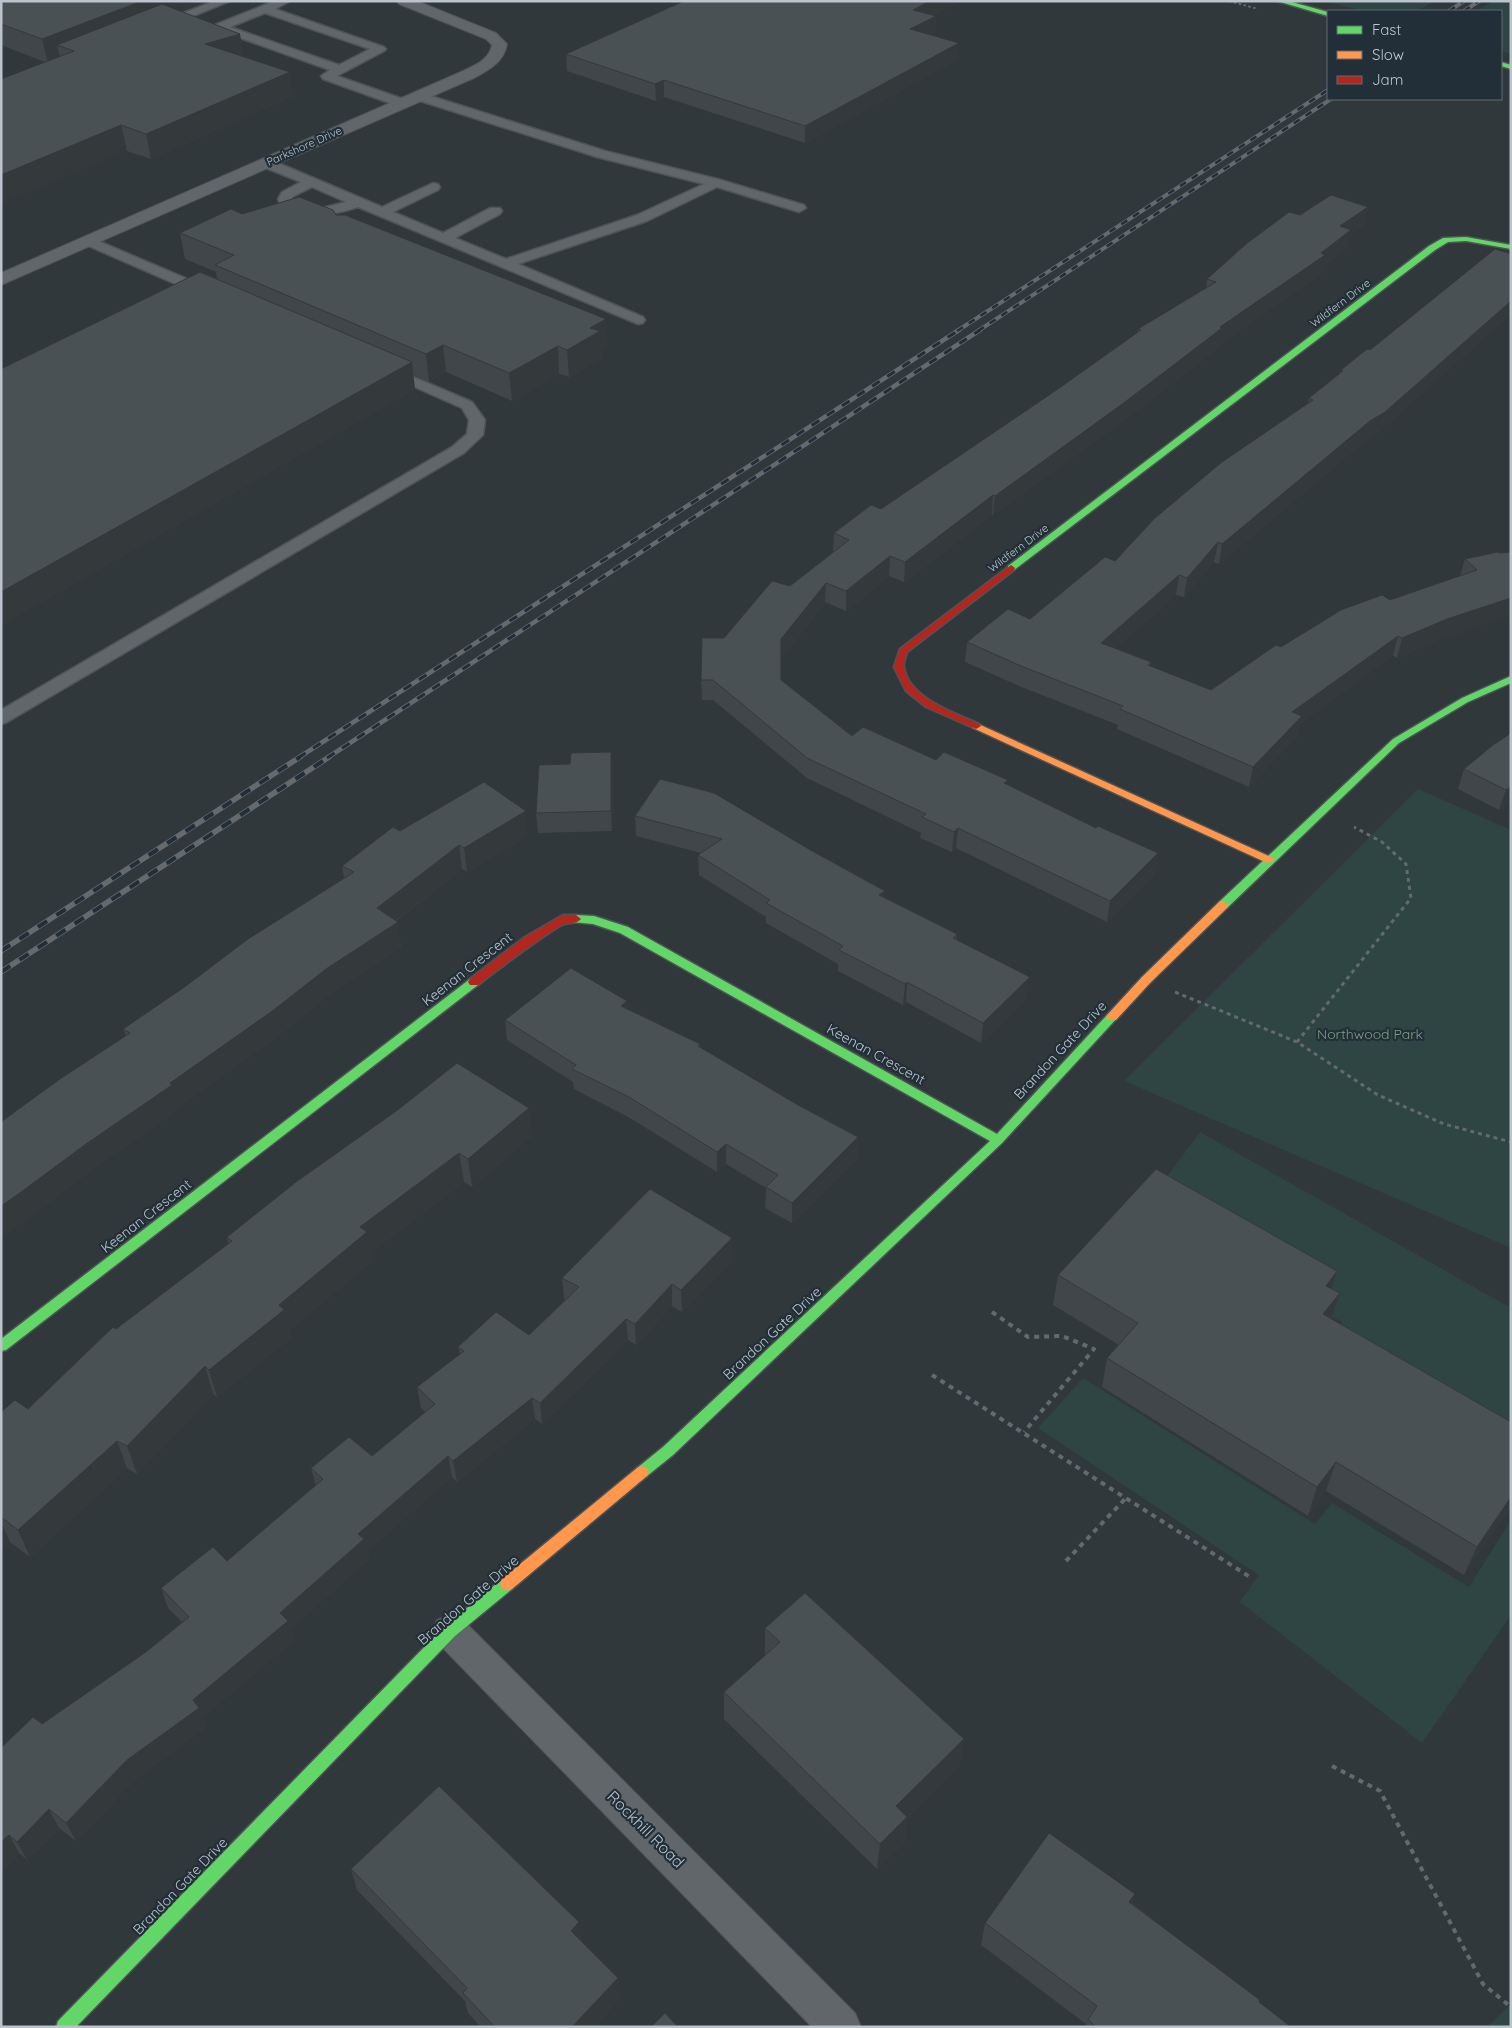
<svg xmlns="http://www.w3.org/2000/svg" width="1512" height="2028" font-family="Quicksand,sans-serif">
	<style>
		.green { fill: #2f4543 }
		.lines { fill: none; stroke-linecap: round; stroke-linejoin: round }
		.lane-casing { stroke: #4e5357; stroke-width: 3 }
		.street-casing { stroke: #4e5357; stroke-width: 2 }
		.fast-casing { stroke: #4e5357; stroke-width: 3 }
		.slow-casing { stroke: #4e5357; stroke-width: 3 }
		.jam-casing { stroke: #4e5357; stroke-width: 3 }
		.path-far2 { stroke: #636a6e; stroke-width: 2; stroke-dasharray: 2.5 2.5; stroke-linecap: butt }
		.path-far1 { stroke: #636a6e; stroke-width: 3; stroke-dasharray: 4 4; stroke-linecap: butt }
		.path { stroke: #636a6e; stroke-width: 4; stroke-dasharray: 5 5; stroke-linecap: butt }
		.lane { fill: #60666a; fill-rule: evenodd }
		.street { fill: #60666a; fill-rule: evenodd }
		.fast { fill: #63d668; fill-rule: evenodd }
		.slow { fill: #ff974d; fill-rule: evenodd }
		.jam { fill: #b3261e; fill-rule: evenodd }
		.rail-far2-casing { stroke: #646a6e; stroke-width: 4 }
		.rail-far1-casing { stroke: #646a6e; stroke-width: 4.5 }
		.rail-casing { stroke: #646a6e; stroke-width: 5.5 }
		.rail-far2 { stroke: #222f38; stroke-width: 2.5; stroke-dasharray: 7; stroke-linecap: butt }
		.rail-far1 { stroke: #222f38; stroke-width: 3; stroke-dasharray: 9; stroke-linecap: butt }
		.rail { stroke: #222f38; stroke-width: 4; stroke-dasharray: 11; stroke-linecap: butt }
		.wall { fill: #404649 }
		.shaded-wall { fill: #34393c }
		.building { fill: #4a5155; stroke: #34393c }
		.labels { text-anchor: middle; stroke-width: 4.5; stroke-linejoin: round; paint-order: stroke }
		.far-street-label { font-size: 11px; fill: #bbc4cc; stroke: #222f38 }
		.street-label { font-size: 14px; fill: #bbc4cc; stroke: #222f38 }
		.park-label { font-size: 14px; fill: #7ba07d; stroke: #222f38 }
		.near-street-label { font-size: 16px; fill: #bbc4cc; stroke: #222f38 }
	</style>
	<rect width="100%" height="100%" fill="#30383c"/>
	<!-- green -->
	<g class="green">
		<polygon points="1325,1 1434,1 1417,11 1362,11"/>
		<polygon points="1493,1 1511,1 1511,54 1501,51 1501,11 1477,11"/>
		<polygon points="1418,789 1511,830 1511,1248 1124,1081"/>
		<polygon points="1200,1132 1511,1308 1511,1449 1327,1343 1342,1322 1326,1313 1155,1193"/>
		<polygon points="1083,1378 1315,1524 1332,1503 1469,1587 1511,1520 1511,1615 1422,1743 1240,1602 1259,1575 1038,1428"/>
		<polygon points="1511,2004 1511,2027 1488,2027"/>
	</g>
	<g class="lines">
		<!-- lane casing -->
		<g class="lane-casing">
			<g id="lane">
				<polygon points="214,1 230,1 166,27 158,27 156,25 158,23"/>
				<path d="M274,1H290L275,9L384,47L386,49L384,51L337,76L406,100L408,103L406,106H398L323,79L321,76L330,70L215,29L213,27L215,25ZM265,13L370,49L339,65L230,27Z"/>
				<path d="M418,92L605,151L721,180L804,205L806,208L799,212L717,187L647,221L518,264L643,317L645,320L643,323L638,324L358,207C328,217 311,216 281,207L278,199L282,192L301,182L261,166L260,163L261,160H271L382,207L433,183L438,184L440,187L438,190L393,212L443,233L490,208H500L502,211L500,214L455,238L506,259L637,215L704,184L597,157L414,99L412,96L414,93ZM312,187L346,202L322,208L292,202V197Z"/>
				<polygon points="89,237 213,290 215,293 208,297 203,296 84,244 82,241"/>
				<polygon points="388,366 472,402 485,420 483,435 464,453 7,722 1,724 1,710 452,447 467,434 469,420 462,408 383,373 381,370 383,367"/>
			</g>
		</g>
		<!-- street casing -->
		<g class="street-casing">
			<g id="street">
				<path d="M397,1H417L496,33L507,44C504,62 489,70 474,78L1,285V273L463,71C475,65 489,60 492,45L486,39L399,4Z"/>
				<polygon points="450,1615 463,1620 855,2013 861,2027 812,2027 437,1642 432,1631 437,1620"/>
			</g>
		</g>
		<!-- fast casing -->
		<g class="fast-casing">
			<g id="fast">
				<polygon points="1277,1 1288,1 1328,12 1328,16"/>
				<polygon points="1501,62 1511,65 1511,69 1501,66"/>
				<polygon points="1466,237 1511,245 1511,249 1466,241 1448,242 1435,250 1014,570 1008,570 1008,566 1429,246 1443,238"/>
				<polygon points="1511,676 1511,683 1468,702 1399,743 1227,908 1219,908 1218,905 1219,902 1393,739 1462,698"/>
				<polygon points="576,915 594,916 628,927 997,1134 1108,1014 1116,1014 1118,1017 1002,1143 673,1455 647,1476 642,1478 637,1476 635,1472 637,1468 663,1447 990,1141 620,933 593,924 572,922 571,919"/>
				<polygon points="474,978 480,982 478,985 6,1350 1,1351 1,1339 470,979"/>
				<polygon points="507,1578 512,1579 514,1584 512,1589 455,1636 76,2027 56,2027 58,2021 445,1626 502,1579"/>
			</g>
		</g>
		<!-- slow casing -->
		<g class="slow-casing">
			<g id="slow">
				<polygon points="976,723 1273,858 1274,860 1269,863 1265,862 973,728 971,726"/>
				<polygon points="1223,901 1228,905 1227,908 1150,983 1116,1020 1108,1020 1106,1017 1108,1014 1142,977 1219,902"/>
				<polygon points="642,1466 647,1468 649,1472 647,1476 512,1589 507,1590 502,1589 500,1584 502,1579 637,1468"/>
			</g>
		</g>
		<!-- jam casing -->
		<g class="jam-casing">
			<g id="jam">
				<path d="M1011,565L1015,568L1014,570L907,652C906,656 903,663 904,667C908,698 955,713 979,724L981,726L976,729L926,707L906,691L894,667L900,649Z"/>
				<path d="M563,915H576L581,919C576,925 567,921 560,926C531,944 505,964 478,985H470L468,982L470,979L525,937Z"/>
			</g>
		</g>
		<!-- path-far2 -->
		<polyline class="path-far2" points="1229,1 1258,9"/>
		<!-- path-far1 -->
		<g class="path-far1">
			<polyline points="1175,992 1297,1042 1378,1095 1444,1124 1511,1142"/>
			<polyline points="1297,1042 1411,898 1406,864 1382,842 1354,827"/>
		</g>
		<!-- path -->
		<g class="path">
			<polyline points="992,1312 1028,1337 1062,1336 1094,1349 1024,1432"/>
			<polyline points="932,1375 1250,1577"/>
			<polyline points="1066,1561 1126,1498"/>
			<polyline points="1332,1766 1380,1791 1483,1984 1511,2007"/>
		</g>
		<!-- lane -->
		<use href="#lane" class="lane"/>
		<!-- street -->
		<use href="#street" class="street"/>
		<!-- fast -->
		<use href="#fast" class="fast"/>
		<!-- slow -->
		<use href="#slow" class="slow"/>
		<!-- jam -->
		<use href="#jam" class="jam"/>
		<!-- rail-far2 casing -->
		<g class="rail-far2-casing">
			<g id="rail-far2">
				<polyline points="1449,11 1464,1"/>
				<polyline points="1464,11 1479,1"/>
				<polyline points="957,331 1328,90"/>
				<polyline points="978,331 1331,99"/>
			</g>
		</g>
		<!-- rail-far1 casing -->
		<g class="rail-far1-casing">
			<g id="rail-far1">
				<polyline points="298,758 959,330"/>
				<polyline points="327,758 980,330"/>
			</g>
		</g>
		<!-- rail casing -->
		<g class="rail-casing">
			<g id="rail">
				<polyline points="1,951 300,757"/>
				<polyline points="1,972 329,757"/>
			</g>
		</g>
		<!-- rail-far2 -->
		<use href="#rail-far2" class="rail-far2"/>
		<!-- rail-far1 -->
		<use href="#rail-far1" class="rail-far1"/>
		<!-- rail -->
		<use href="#rail" class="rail"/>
	</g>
	<!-- wall -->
	<g class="wall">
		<polygon points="1,1 208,1 181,12 244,57 293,96 151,159 127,151 45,62 1,45"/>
		<polygon points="684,1 961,1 933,15 936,16 935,32 930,35 958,59 805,143 664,97 656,101 567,71 566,54"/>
		<polygon points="1368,207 1365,225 1349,235 1347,247 1323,267 1322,273 1219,345 1219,347 1123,421 993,515 992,515 904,582 889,576 846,611 825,602 781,659 781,680 852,736 936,760 1007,785 1096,828 1158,853 1155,873 1107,922 956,848 952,852 920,838 921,833 807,778 713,700 702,700 701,680 724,638 833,552 834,533 881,509 1058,389 1138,332 1138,329 1206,288 1207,279 1300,215"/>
		<polygon points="242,214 336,215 608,346 601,350 601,359 569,377 559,374 512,401 446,372 429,382 413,375 415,390 217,279 216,272 185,259 180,233"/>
		<polygon points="1367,349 1381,431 1366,440 1219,564 1214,562 1184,597 1176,595 1115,648 1151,662 1150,666 1211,690 1281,647 1390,600 1460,576 1465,559 1498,552 1499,619 1441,639 1397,658 1393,655 1300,724 1297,736 1249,787 1117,729 1118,725 1019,686 965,662 967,642 1030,619 1115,561 1308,404 1309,398 1341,372 1341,370"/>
		<polygon points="1511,733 1511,801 1499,810 1458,789 1464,769"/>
		<polygon points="613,772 612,831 538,833 536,813"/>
		<polygon points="635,816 814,852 885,891 885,898 957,934 956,939 1027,997 981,1043 906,1002 903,1005 838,971 838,964 766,923 766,917 699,875 698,855 701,853 636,836"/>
		<polygon points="400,831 528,836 467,872 462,869 396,921 402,947 330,994 277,1037 178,1107 179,1109 94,1168 26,1220 1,1237 1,1122 126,1036 123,1029 344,878 342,866"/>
		<polygon points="628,1009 700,1044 700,1047 798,1105 858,1137 857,1158 792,1223 765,1208 766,1188 726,1164 717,1172 630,1118 574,1089 573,1082 507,1040 505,1020"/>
		<polygon points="532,1136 472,1187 464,1182 371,1252 373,1260 290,1330 291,1338 217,1397 213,1394 137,1474 127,1468 30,1557 10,1542 1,1549 1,1412 28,1409 116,1329 228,1244 227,1237 296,1182"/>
		<polygon points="733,1259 682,1312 672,1306 636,1345 628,1340 542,1424 535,1419 457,1482 452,1477 367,1551 369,1559 290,1629 294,1641 202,1717 206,1727 136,1779 76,1841 59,1828 27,1860 19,1853 1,1871 1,1748 42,1724 146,1652 182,1622 168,1608 161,1588 227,1561 316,1486 311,1468 372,1456 425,1412 421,1408 417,1387 460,1354 458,1347 529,1335 566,1300 564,1299 562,1278"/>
		<polygon points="1337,1271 1332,1289 1340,1293 1332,1319 1511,1422 1511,1506 1464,1575 1326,1491 1308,1516 1102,1387 1107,1358 1119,1345 1053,1305 1058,1275"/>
		<polygon points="765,1628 960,1765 907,1818 904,1843 877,1869 724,1719 724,1692 765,1656"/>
		<polygon points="351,1869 582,1942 618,1978 620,1998 594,2027 481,2027 468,2013 465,2001 357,1890"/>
		<polygon points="1135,1894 1132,1903 1291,2027 1086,2027 1086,2024 981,1945 985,1923"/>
	</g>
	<!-- shaded-wall -->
	<g class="shaded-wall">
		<polygon points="142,1 208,1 75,53 74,51 57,45 60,58 48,63 42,39"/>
		<polygon points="930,1 961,1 913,26 913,10"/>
		<polygon points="936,16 935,32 910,45 910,29"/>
		<polygon points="240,34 244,58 205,44"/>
		<polygon points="959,43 958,59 805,143 805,126"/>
		<polygon points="290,72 293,96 151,159 146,134"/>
		<polygon points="664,80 664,97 656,101 655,84"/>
		<polygon points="121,125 127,151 1,204 1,175"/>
		<polygon points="1368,207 1365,225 1349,235 1347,247 1323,267 1322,273 1219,345 1219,347 1123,421 993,515 995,496 1220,327 1321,253 1340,226"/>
		<polygon points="1511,301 1511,315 1381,431 1366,440 1219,564 1222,544"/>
		<polygon points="606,319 608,346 601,350 601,359 569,377 567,350 590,328"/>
		<polygon points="443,345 446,372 429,382 426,354"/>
		<polygon points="558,346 559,374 512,401 509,373"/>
		<polygon points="412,362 415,390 1,626 1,592"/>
		<polygon points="993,495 992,515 904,582 905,562"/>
		<polygon points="1218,542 1214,562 1184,597 1187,578"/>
		<polygon points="890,556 889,576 846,611 846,591"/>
		<polygon points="1179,575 1176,595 1098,663 1101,643"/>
		<polygon points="826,583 825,602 781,659 781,639"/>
		<polygon points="1511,598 1511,616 1499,619 1441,639 1397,658 1402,638 1447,619"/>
		<polygon points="1398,636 1393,655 1300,724 1297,736 1249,787 1253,767 1292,712"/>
		<polygon points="611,752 613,772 612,831 611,811"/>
		<polygon points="1511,786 1511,801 1499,810 1506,790"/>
		<polygon points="526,811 528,836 467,872 464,848"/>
		<polygon points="958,828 956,848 952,852 954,832"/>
		<polygon points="459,845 462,869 381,932 377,908"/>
		<polygon points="1158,853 1155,873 1107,922 1110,901"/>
		<polygon points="885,891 884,911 879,895"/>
		<polygon points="398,922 402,947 330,994 277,1037 178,1107 179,1109 94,1168 26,1220 1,1237 1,1206 86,1144 170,1083 326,969"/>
		<polygon points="1030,977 1027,997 981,1043 983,1023"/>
		<polygon points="907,982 906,1002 903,1005 905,984"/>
		<polygon points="627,1001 629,1022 621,1006"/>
		<polygon points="529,1108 532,1136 472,1187 468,1159"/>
		<polygon points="858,1137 857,1158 792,1223 792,1203"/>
		<polygon points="726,1144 726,1164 717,1172 717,1152"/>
		<polygon points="459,1153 464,1182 371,1252 373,1260 290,1330 291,1338 217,1397 209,1370 360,1227"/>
		<polygon points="732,1238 733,1259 682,1312 681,1290"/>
		<polygon points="1337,1271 1328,1301 1326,1286"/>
		<polygon points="672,1284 672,1306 636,1345 635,1324"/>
		<polygon points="1340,1293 1330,1323 1323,1314"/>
		<polygon points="626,1319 628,1340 542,1424 540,1403"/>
		<polygon points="205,1366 213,1394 137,1474 127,1446"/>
		<polygon points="532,1398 535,1419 457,1482 453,1461"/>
		<polygon points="117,1441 127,1468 30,1557 18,1530"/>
		<polygon points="448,1456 452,1477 367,1551 369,1559 290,1629 294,1641 202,1717 206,1727 136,1779 76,1841 66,1823 127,1760 193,1700 358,1534"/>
		<polygon points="1336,1462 1326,1491 1308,1516 1317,1487"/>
		<polygon points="1511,1497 1511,1506 1464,1575 1477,1547"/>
		<polygon points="1,1522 10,1542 1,1549"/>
		<polygon points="964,1739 960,1765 907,1818 904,1843 877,1869 880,1844 896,1806"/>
		<polygon points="49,1809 59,1828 27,1860 17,1842"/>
		<polygon points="9,1835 19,1853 1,1871 1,1842"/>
		<polygon points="1135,1894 1128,1916 1129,1902"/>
		<polygon points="579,1922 582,1942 574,1952 571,1931"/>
		<polygon points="618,1978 620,1998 594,2027 572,2027"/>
	</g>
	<!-- building -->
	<g class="building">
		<polygon points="1,1 142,1 42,39 1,24"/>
		<polygon points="684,1 930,1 913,10 936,16 910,29 959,43 805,126 664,80 655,84 566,54"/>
		<polygon points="162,4 240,34 205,44 290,72 146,134 121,125 1,175 1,79 74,51 57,45"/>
		<polygon points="1331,195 1368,207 1340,226 1351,230 1321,253 1325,255 1220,327 1222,328 1125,402 995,496 993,495 905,562 890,556 846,591 826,583 781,639 781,680 852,736 863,727 936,760 944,752 1008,780 1004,783 1096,828 1098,826 1158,853 1110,901 958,828 954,832 922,817 926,814 807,758 713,680 701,680 702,638 724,638 772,581 790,586 849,540 834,533 871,505 881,509 1058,389 1141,330 1138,329 1216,282 1207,279 1246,244 1289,212 1300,215"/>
		<polygon points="299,197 333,210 336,215 345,215 606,319 590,328 600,331 567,350 558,346 509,373 443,345 426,354 215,265 234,255 180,233 231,209 242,214"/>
		<polygon points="1495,249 1511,254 1511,301 1385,412 1370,421 1222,544 1218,542 1187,578 1179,575 1101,643 1151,662 1148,665 1211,690 1276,645 1281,647 1341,610 1382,595 1390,600 1477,570 1465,559 1498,552 1499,553 1511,552 1511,598 1447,619 1402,638 1398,636 1292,712 1302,716 1253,767 1120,709 1123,706 1021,666 967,642 1008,609 1030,619 1105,557 1115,561 1155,518 1222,462 1313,400 1309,398 1343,371 1341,370 1367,349 1370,350"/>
		<polygon points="200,272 412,362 1,592 1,369"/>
		<polygon points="1511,733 1511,786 1506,790 1464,769 1493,745"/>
		<polygon points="611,752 611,811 536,813 539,765 570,764 571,753"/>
		<polygon points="660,779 714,793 814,852 885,891 879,895 957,934 953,938 1030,977 983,1023 907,982 905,984 839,950 843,946 766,903 770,900 698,855 722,839 635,816"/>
		<polygon points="484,782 526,811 464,848 459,845 377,908 398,922 326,969 271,1012 170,1083 172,1085 86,1144 17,1195 1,1206 1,1122 60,1079 130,1033 123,1029 186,986 248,939 354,872 342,866 393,827 400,831"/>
		<polygon points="571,968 627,1001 621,1006 700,1044 698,1046 798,1105 858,1137 792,1203 766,1187 778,1175 726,1144 717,1152 629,1097 572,1069 576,1065 505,1020"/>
		<polygon points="457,1063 529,1108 468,1159 459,1153 360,1227 367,1232 279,1305 284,1310 209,1370 205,1366 127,1446 117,1441 18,1530 1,1517 1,1412 15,1400 28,1409 113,1327 116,1329 232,1241 227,1237 296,1182 399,1109"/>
		<polygon points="1156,1169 1337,1271 1326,1286 1340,1293 1323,1314 1511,1422 1511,1497 1477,1547 1336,1462 1317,1487 1107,1358 1138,1323 1058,1275"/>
		<polygon points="650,1189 732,1238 681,1290 672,1284 635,1324 626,1319 540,1403 532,1398 453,1461 448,1456 358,1534 364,1539 280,1613 288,1621 193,1700 199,1708 127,1760 66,1823 49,1809 17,1842 9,1835 1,1842 1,1748 33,1717 42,1724 146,1652 189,1617 161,1588 213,1547 227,1561 323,1479 311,1468 349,1437 372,1456 435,1404 417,1387 464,1351 458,1347 496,1312 529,1335 579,1287 562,1278"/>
		<polygon points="805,1593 964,1739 896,1806 907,1817 880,1844 724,1692 780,1642 765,1628"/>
		<polygon points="439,1786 579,1922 571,1931 618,1978 572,2027 495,2027 463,1993 467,1988 351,1869"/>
		<polygon points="1049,1833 1135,1894 1129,1902 1260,2000 1259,2002 1291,2027 1096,2027 1088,2020 1097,2006 985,1923"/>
		<polygon points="665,2013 678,2027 651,2027"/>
	</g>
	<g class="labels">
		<!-- far-street labels -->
		<g class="far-street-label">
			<text transform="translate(304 146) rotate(-24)" y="4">Parkshore Drive</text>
			<text transform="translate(1340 303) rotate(-37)" y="4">Wildfern Drive</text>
			<text transform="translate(1018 548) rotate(-37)" y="4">Wildfern Drive</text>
		</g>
		<!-- street labels -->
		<g class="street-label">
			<text transform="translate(467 969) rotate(-38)" y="5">Keenan Crescent</text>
			<text transform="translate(1060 1050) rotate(-47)" y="5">Brandon Gate Drive</text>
			<text transform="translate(876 1054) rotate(29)" y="5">Keenan Crescent</text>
			<text transform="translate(146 1216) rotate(-38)" y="5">Keenan Crescent</text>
			<text transform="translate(772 1333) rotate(-43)" y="5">Brandon Gate Drive</text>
			<text transform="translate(468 1600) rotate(-41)" y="5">Brandon Gate Drive</text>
			<text transform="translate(180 1886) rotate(-46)" y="5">Brandon Gate Drive</text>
		</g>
		<!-- park labels -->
		<g class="park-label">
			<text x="1370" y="1039">Northwood Park</text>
		</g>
		<!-- near-street labels -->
		<g class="near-street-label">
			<text transform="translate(646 1829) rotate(45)" y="6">Rockhill Road</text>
		</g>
	</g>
	<!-- border -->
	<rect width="1512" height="2028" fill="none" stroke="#bbc4cc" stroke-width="5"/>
	<!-- legend -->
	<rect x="1327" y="10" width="175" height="90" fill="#222f38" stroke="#5f6b73"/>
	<rect x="1337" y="26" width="25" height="8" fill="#63d668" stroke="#5f6b73"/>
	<text x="1372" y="35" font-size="15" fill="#bbc4cc">Fast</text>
	<rect x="1337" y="51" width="25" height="8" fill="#ff974d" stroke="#5f6b73"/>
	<text x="1372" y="60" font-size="15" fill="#bbc4cc">Slow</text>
	<rect x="1337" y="76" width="25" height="8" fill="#b3261e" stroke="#5f6b73"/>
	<text x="1372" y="85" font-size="15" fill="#bbc4cc">Jam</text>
</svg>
